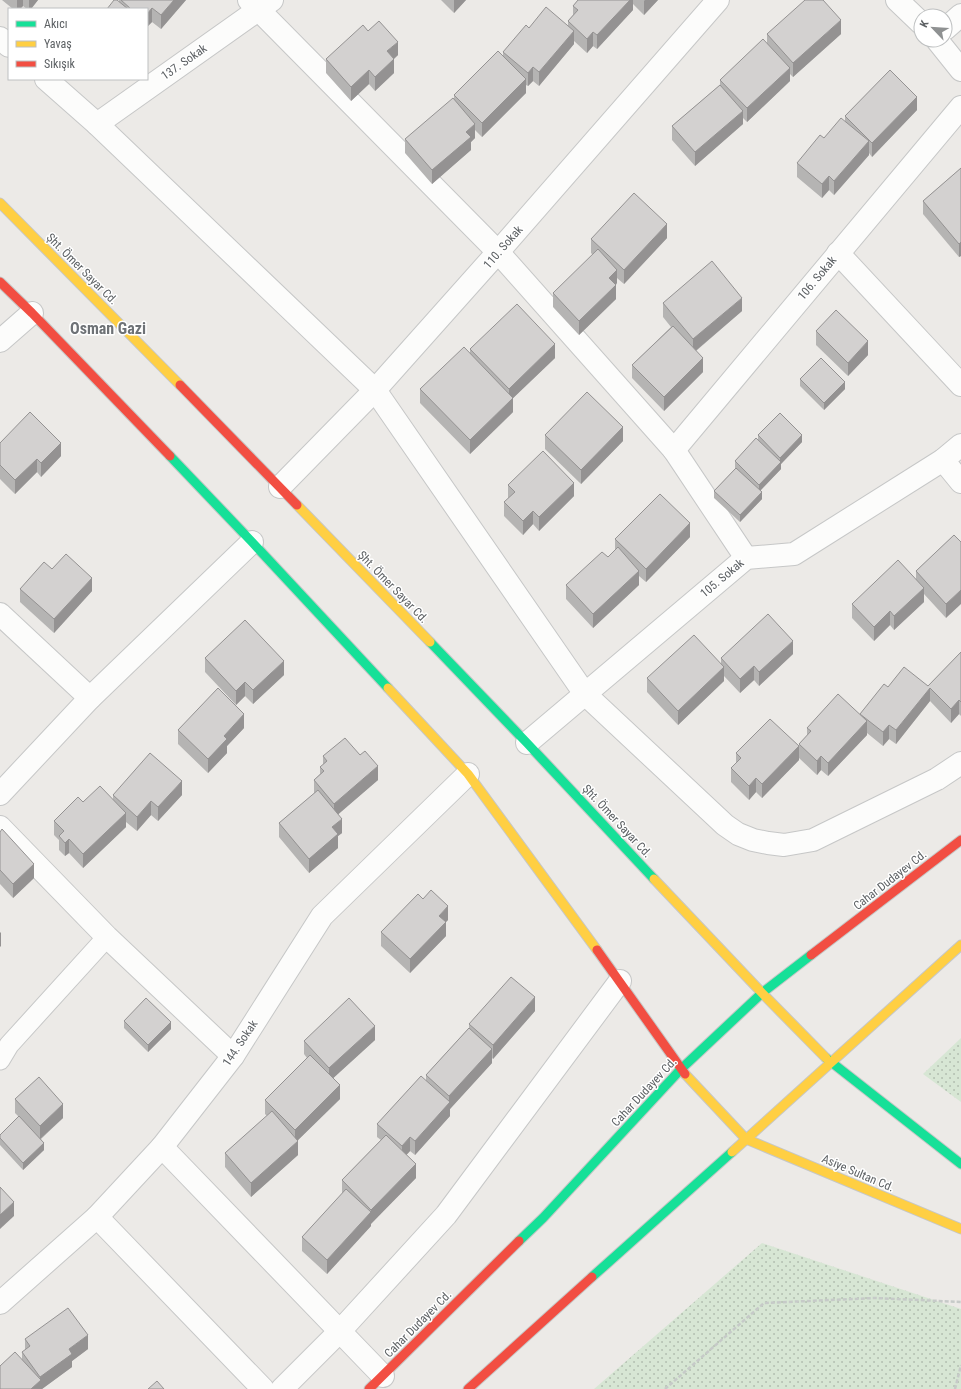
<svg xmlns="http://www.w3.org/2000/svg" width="961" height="1389" font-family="'Roboto Condensed',sans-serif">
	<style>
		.park { fill: url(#park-dots) }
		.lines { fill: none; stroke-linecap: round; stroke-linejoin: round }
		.lane-casing { stroke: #c6c7c7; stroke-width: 21 }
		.street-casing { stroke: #c6c7c7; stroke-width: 24 }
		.fast-casing { stroke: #c6c7c6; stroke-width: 11 }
		.slow-casing { stroke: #c6c7c6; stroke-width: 11 }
		.jam-casing { stroke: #c6c7c6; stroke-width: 11 }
		.path { stroke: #c6cac8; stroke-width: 2.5; stroke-dasharray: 4 2; stroke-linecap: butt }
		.lane { stroke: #fcfcfb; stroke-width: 19 }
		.street { stroke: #fcfcfb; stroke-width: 22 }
		.fast { stroke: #16e098; stroke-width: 9 }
		.slow { stroke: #ffcf43; stroke-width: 9 }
		.jam { stroke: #f24e42; stroke-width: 9 }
		.wall { fill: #b5b4b3 }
		.shaded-wall { fill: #949292 }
		.building { fill: #d3d1d0; stroke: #949292 }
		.labels { text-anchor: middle; stroke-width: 3; stroke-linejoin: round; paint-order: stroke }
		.street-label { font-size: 12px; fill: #5d6164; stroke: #fff }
		.district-label { font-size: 16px; font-weight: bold; fill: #6e7276; stroke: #fff }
	</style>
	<defs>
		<pattern id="park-dots" width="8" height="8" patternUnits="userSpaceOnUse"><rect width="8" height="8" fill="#d7e6d4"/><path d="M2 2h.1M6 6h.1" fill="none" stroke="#b2beb0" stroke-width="1.8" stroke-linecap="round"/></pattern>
	</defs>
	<rect width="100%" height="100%" fill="#eceae7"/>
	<!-- park -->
	<g class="park">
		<polygon points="961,1038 961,1102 923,1074"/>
		<polygon points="762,1243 961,1309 961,1389 594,1389"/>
	</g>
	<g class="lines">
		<!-- lane casing -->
		<g class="lane-casing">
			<polyline id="lane" points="0,1060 9,1045 107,937"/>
		</g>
		<!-- street casing -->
		<g class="street-casing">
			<g id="street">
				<polyline points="249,0 498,252 674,450 746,558"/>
				<polyline points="897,0 921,23"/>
				<polyline points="945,29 961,15"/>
				<polyline points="0,38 9,46"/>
				<polyline points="937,40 961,70"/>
				<polyline points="46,79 97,124 375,390 585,694 725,825 738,834 753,840 768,843 784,845 813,840 937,779 961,763"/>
				<polyline points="97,124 272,0"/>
				<polyline points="838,253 961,385"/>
				<polyline points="0,341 32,313"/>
				<polyline points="674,450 961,107"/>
				<polyline points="943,460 961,482"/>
				<polyline points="280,487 375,390 498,252 718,0"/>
				<polyline points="0,614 90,698"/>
				<polyline points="527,743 746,558 794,554 943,460 961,445"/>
				<polyline points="0,794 90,698 252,542"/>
				<polyline points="0,827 107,937 233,1056"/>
				<polyline points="162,1147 383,1376"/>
				<polyline points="97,1217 263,1389"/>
				<polyline points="0,1303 97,1217 162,1147 233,1056 322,916 468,774"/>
				<polyline points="282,1389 340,1331 446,1215 620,981"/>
			</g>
		</g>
		<!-- fast casing -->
		<g class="fast-casing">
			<g id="fast">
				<polyline points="170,456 252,542 388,688"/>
				<polyline points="430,642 527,743 654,879"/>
				<polyline points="826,1058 961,1164"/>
				<polyline points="519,1241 543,1218 681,1069 762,993 811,955"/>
				<polyline points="592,1277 732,1152"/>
			</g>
		</g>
		<!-- slow casing -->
		<g class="slow-casing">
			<g id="slow">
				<polyline points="0,203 180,385"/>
				<polyline points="297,505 430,642"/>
				<polyline points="388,688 468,774 597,950"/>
				<polyline points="654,879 762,993 826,1058"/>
				<polyline points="685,1074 746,1139 961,1229"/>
				<polyline points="732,1152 961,945"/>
			</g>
		</g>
		<!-- jam casing -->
		<g class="jam-casing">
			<g id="jam">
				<polyline points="0,282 32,313 170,456"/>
				<polyline points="180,385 297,505"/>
				<polyline points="597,950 685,1074"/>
				<polyline points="811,955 961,840"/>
				<polyline points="369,1389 519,1241"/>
				<polyline points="468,1389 592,1277"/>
			</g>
		</g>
		<!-- path -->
		<g class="path">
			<polyline points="665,1389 764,1303 875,1298 961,1302"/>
			<polyline points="955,1389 961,1365"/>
		</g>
		<!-- lane -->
		<use href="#lane" class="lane"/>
		<!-- street -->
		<use href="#street" class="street"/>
		<!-- fast -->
		<use href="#fast" class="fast"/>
		<!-- slow -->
		<use href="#slow" class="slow"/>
		<!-- jam -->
		<use href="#jam" class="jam"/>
	</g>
	<!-- wall -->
	<g class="wall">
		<polygon points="2,0 38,0 31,9 27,9 23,6 20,9 13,9"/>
		<polygon points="119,0 186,0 161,29 152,22 147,27 147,9 107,9 119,1"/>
		<polygon points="441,0 466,0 454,13"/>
		<polygon points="578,0 658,0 644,15 633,4 633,10 597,49 593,46 587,53 574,41 574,44 539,86 533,81 528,86 526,85 526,93 482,137 475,130 475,138 471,142 471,150 432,184 405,153 405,139 454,99 454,95 503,56 503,52 529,28 568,25 568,21 573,15 573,6"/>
		<polygon points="368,31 398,55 394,59 394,73 375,91 369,84 351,101 326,73 326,59"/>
		<polygon points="767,34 841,34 793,77 790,74 790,81 747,122 743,118 743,124 695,166 672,140 672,126 720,85 720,80 767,43"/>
		<polygon points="917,110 872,157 869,153 869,155 834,195 829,190 822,198 797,177 797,163 824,138 845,121 845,116"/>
		<polygon points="961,168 961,256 959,257 923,214 923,201"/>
		<polygon points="667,238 624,284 617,278 617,283 616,285 616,299 579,335 553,307 553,293 593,255 591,253 591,239"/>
		<polygon points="663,303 742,311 696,351 703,372 664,411 632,378 632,365 671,327 663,317"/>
		<polygon points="816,331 868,355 848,376 816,345"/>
		<polygon points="470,349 555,358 513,398 513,412 470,454 420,403 420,389 470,353"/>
		<polygon points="800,379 845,389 824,410 800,386"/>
		<polygon points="545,435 623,441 581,484 545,449"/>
		<polygon points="758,435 802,442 781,464 781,469 760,491 762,499 740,522 714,498 714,491 735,469 735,461 758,440"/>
		<polygon points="0,443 61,456 41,477 37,472 15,494 0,479"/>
		<polygon points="508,485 574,496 539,531 533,524 523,535 504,516 504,502 508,499"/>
		<polygon points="954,535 946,618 924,594 924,602 894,630 890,625 874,641 852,618 852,604 916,579 916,571"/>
		<polygon points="690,537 646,582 639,576 639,585 593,628 566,599 566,585 608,557 615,550 615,539"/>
		<polygon points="52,569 92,591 54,633 20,602 20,589"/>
		<polygon points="961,652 961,716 959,714 951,723 930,701 896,744 889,739 883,746 867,733 867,735 828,776 821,770 817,775 799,758 799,744 807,736 807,728 860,715 860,714 888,687 928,686"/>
		<polygon points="793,654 759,686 754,680 740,693 724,676 724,681 678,725 647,692 647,678 721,663 721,658"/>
		<polygon points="205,658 284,675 253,704 245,696 236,705 205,672"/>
		<polygon points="244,728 227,746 227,753 208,773 178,744 178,730"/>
		<polygon points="736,753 799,760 762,798 756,792 749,800 731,782 731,768 736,763"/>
		<polygon points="323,756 378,780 338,814 342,833 338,836 338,848 309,873 279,837 279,823 314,794 314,780 320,774 320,767 323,765"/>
		<polygon points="113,795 182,795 158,821 151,815 137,831 126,822 126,827 83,868 69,853 65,856 59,850 59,840 54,835 54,821 83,802 113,799"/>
		<polygon points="0,832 34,878 13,898 0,884"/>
		<polygon points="448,920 446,922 446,936 410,973 381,946 381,932"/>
		<polygon points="535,1011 493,1059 492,1058 492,1063 450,1109 450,1116 415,1155 410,1151 406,1155 416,1178 371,1223 371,1226 327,1274 302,1251 302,1237 342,1194 342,1180 381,1140 377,1137 377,1124 426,1080 426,1075 469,1028 469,1024"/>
		<polygon points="124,1021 171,1029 148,1052 124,1028"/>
		<polygon points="375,1040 333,1078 340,1099 298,1140 298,1155 251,1197 225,1167 225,1153 267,1116 265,1114 265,1100 307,1058 304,1054 304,1041"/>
		<polygon points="15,1099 63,1118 41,1139 44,1150 23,1170 0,1145 0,1135 19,1117 15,1113"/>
		<polygon points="25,1339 88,1349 72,1361 72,1367 42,1389 0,1389 22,1359 22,1352 25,1350"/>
	</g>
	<!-- shaded-wall -->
	<g class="shaded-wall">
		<polygon points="17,0 23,0 23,6 20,9 17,9"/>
		<polygon points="29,0 38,0 31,9 29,9"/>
		<polygon points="174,0 186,0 161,29 161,15"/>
		<polygon points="454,0 466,0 454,13"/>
		<polygon points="630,0 633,0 633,10 597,49 597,35"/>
		<polygon points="645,0 658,0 644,15 644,1"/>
		<polygon points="152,8 152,22 147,27 147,14"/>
		<polygon points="841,20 841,34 793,77 793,63"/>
		<polygon points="574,31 574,44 539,86 539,72"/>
		<polygon points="593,32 593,46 587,53 587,39"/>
		<polygon points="398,42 398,55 387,65 387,51"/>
		<polygon points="394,59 394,73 375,91 375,77"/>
		<polygon points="533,67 533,81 528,86 528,73"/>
		<polygon points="790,68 790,81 747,122 747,108"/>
		<polygon points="369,70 369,84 351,101 351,87"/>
		<polygon points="526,79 526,93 482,137 482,123"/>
		<polygon points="917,97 917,110 872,157 872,143"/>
		<polygon points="743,111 743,124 695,166 695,152"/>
		<polygon points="475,124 475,138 471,142 471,150 432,184 432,170 466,132"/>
		<polygon points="869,141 869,155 834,195 834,181"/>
		<polygon points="829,176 829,190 822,198 822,184"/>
		<polygon points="667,224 667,238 624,284 624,270"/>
		<polygon points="961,242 961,256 959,257 959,244"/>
		<polygon points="617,270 617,283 609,291 609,278"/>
		<polygon points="616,285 616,299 579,335 579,321"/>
		<polygon points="742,298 742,311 693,353 693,339"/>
		<polygon points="868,341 868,355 848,376 848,363"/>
		<polygon points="555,344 555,358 509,402 509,389"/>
		<polygon points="703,358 703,372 664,411 664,397"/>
		<polygon points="845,382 845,389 824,410 824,403"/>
		<polygon points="513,398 513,412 470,454 470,440"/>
		<polygon points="623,427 623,441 581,484 581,470"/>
		<polygon points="802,435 802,442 781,464 781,469 759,492 759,485 780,463 780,458"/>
		<polygon points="61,443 61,456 41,477 41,463"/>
		<polygon points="37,459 37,472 15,494 15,480"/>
		<polygon points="574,483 574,496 539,531 539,517"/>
		<polygon points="762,492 762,499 740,522 740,515"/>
		<polygon points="533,511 533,524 523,535 523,521"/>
		<polygon points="690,523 690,537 646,582 646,569"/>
		<polygon points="639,571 639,585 593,628 593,614"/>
		<polygon points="92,578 92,591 54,633 54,619"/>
		<polygon points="924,588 924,602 894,630 894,616"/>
		<polygon points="961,590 961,604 946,618 946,604"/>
		<polygon points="890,611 890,625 874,641 874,627"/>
		<polygon points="793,641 793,654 759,686 759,672"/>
		<polygon points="284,661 284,675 253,704 253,690"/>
		<polygon points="754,666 754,680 740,693 740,679"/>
		<polygon points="724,667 724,681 678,725 678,711"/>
		<polygon points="245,682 245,696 236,705 236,691"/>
		<polygon points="930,688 930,701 896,744 896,730"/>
		<polygon points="959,700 959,714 951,723 951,709"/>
		<polygon points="244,714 244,728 227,746 227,753 208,773 208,759 224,736"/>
		<polygon points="867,721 867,735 828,776 828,763"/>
		<polygon points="889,725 889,739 883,746 883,732"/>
		<polygon points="799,746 799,760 762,798 762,784"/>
		<polygon points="821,756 821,770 817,775 817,761"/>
		<polygon points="378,766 378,780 334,818 334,804"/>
		<polygon points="756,778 756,792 749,800 749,786"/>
		<polygon points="182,781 182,795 158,821 158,807"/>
		<polygon points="151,801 151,815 137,831 137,817"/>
		<polygon points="126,813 126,827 83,868 83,854"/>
		<polygon points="342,819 342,833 338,836 338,848 309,873 309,859 332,827"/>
		<polygon points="69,839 69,853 65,856 65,843"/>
		<polygon points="34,864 34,878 13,898 13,884"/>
		<polygon points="448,906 448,920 446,922 446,936 410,973 410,959 439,916"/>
		<polygon points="1,932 1,946 0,947 0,933"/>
		<polygon points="535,997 535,1011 493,1059 493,1045"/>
		<polygon points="171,1022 171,1029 148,1052 148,1045"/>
		<polygon points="375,1026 375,1040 329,1082 329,1068"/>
		<polygon points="492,1049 492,1063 450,1109 450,1116 415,1155 415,1141 449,1103 449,1096"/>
		<polygon points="340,1085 340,1099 295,1143 295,1130"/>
		<polygon points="63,1104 63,1118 40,1139 40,1126"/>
		<polygon points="410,1137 410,1151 402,1160 402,1146"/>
		<polygon points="298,1141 298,1155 251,1197 251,1183"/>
		<polygon points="44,1143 44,1150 23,1170 23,1163"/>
		<polygon points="416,1164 416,1178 371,1224 371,1210"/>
		<polygon points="14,1202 14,1216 0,1229 0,1215"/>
		<polygon points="371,1212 371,1226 327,1274 327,1260"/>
		<polygon points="88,1335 88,1349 72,1361 72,1367 42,1389 31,1389 40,1381 40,1377 69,1349"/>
	</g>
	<!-- building -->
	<g class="building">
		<polygon points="114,0 117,0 128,9 107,9"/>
		<polygon points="121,0 174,0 161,15 152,8 147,14 147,9 131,9"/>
		<polygon points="578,0 630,0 597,35 593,32 587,39 568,21 578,10 573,6"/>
		<polygon points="805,0 823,0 841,20 793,63 767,34"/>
		<polygon points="546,7 574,31 539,72 533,67 528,73 503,52 526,25 529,28"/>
		<polygon points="379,21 398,42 387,51 394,59 375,77 369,70 351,87 326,59 363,25 368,31"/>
		<polygon points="763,39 790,68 747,108 720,80"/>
		<polygon points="498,51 526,79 482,123 454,95"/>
		<polygon points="890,70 917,97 872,143 845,116"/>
		<polygon points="720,85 743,111 695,152 672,126"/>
		<polygon points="453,98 475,124 466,132 471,137 432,170 405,139"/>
		<polygon points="841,118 869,141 834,181 829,176 822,184 797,163 820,135 824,138"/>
		<polygon points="961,168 961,242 959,244 923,201"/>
		<polygon points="634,193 667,224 624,270 591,239"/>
		<polygon points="598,249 617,270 609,278 616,285 579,321 553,293"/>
		<polygon points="712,261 742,298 693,339 663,303"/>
		<polygon points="517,304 555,344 509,389 470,349"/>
		<polygon points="836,310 868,341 848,363 816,331"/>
		<polygon points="673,326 703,358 664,397 632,365"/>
		<polygon points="464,347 513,398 470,440 420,389"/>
		<polygon points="821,358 845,382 824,403 800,379"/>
		<polygon points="587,392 623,427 581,470 545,435"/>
		<polygon points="30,412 61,443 41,463 37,459 15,480 0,465 0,443"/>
		<polygon points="780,413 802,435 780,458 758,435"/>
		<polygon points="756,438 781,462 759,485 735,461"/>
		<polygon points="543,451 574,483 539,517 533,511 523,521 504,502 515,492 508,485"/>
		<polygon points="736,468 762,492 740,515 714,491"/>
		<polygon points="660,494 690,523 646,569 615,539"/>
		<polygon points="954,535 961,542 961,590 946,604 916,571"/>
		<polygon points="618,547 639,571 593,614 566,585 602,552 608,557"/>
		<polygon points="66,554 92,578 54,619 20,589 44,562 52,569"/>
		<polygon points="898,560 924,588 894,616 890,611 874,627 852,604"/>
		<polygon points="768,614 793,641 759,672 754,666 740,679 721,658"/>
		<polygon points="245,620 284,661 253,690 245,682 236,691 205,658"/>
		<polygon points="694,635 724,667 678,711 647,678"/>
		<polygon points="961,652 961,702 959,700 951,709 930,688 896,730 889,725 883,732 860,714 884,684 888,687 904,667 928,686"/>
		<polygon points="218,688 244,714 224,736 227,739 208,759 178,730"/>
		<polygon points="838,694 867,721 828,763 821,756 817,761 799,744 811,731 807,728"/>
		<polygon points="770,719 799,746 762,784 756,778 749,786 731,768 741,758 736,753"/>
		<polygon points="345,738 360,755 365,751 378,766 334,804 314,780 324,771 320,767 327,761 323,756"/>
		<polygon points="150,753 182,781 158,807 151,801 137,817 113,795"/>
		<polygon points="100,786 126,813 83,854 69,839 65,843 59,836 64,831 54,821 78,797 83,802"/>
		<polygon points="318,790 342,819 332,827 338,834 309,859 279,823"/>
		<polygon points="2,829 34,864 13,884 0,870 0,832"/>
		<polygon points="431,890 448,906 439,916 446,922 410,959 381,932 418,894 423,899"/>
		<polygon points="511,977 535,997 493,1045 469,1024"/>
		<polygon points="146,998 171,1022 148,1045 124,1021"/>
		<polygon points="349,998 375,1026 329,1068 304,1041"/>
		<polygon points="469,1028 492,1049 449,1096 426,1075"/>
		<polygon points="310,1055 340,1085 295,1130 265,1100"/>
		<polygon points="421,1076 450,1102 415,1141 410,1137 402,1146 377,1124"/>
		<polygon points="39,1077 63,1104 40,1126 15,1099"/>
		<polygon points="272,1111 298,1141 251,1183 225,1153"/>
		<polygon points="19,1116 44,1143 23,1163 0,1138 0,1135"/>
		<polygon points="386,1135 416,1164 371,1210 342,1180"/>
		<polygon points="0,1187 14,1202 0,1215"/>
		<polygon points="346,1189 371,1212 327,1260 302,1237"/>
		<polygon points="68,1308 88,1335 69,1349 72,1354 40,1377 22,1352 30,1346 25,1339"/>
		<polygon points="15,1352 41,1380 31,1389 0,1389 0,1366"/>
		<polygon points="157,1381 164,1389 148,1389"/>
	</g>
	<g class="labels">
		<!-- street labels -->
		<g class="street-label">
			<text transform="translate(184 62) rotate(-35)" y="4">137. Sokak</text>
			<text transform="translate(503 247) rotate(-49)" y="4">110. Sokak</text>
			<text transform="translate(82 269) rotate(45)" y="4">Şht. Ömer Sayar Cd.</text>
			<text transform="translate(817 278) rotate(-50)" y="4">106. Sokak</text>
			<text transform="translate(722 578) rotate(-40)" y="4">105. Sokak</text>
			<text transform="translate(393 587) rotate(46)" y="4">Şht. Ömer Sayar Cd.</text>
			<text transform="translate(617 821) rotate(47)" y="4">Şht. Ömer Sayar Cd.</text>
			<text transform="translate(890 880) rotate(-38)" y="4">Cahar Dudayev Cd.</text>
			<text transform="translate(240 1043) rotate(-56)" y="4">144. Sokak</text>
			<text transform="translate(644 1092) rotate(-47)" y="4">Cahar Dudayev Cd.</text>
			<text transform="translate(858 1173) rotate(23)" y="4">Asiye Sultan Cd.</text>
			<text transform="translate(418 1324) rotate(-45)" y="4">Cahar Dudayev Cd.</text>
		</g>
		<!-- district labels -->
		<g class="district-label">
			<text x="108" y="334">Osman Gazi</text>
		</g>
	</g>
	<!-- legend -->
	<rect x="8" y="8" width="140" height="72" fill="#ffffff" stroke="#bec0c1"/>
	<rect x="16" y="21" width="20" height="6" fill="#16e098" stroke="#bec0c1"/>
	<text x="44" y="28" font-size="12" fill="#5d6164">Akıcı</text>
	<rect x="16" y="41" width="20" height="6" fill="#ffcf43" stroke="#bec0c1"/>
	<text x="44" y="48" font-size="12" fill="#5d6164">Yavaş</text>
	<rect x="16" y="61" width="20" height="6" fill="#f24e42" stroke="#bec0c1"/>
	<text x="44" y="68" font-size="12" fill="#5d6164">Sıkışık</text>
	<!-- north arrow -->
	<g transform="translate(933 28) rotate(295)"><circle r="19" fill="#ffffff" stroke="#bec0c1"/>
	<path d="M0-3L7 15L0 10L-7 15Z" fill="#8f9192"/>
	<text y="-6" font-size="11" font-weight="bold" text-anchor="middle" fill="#5d6164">K</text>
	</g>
</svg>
